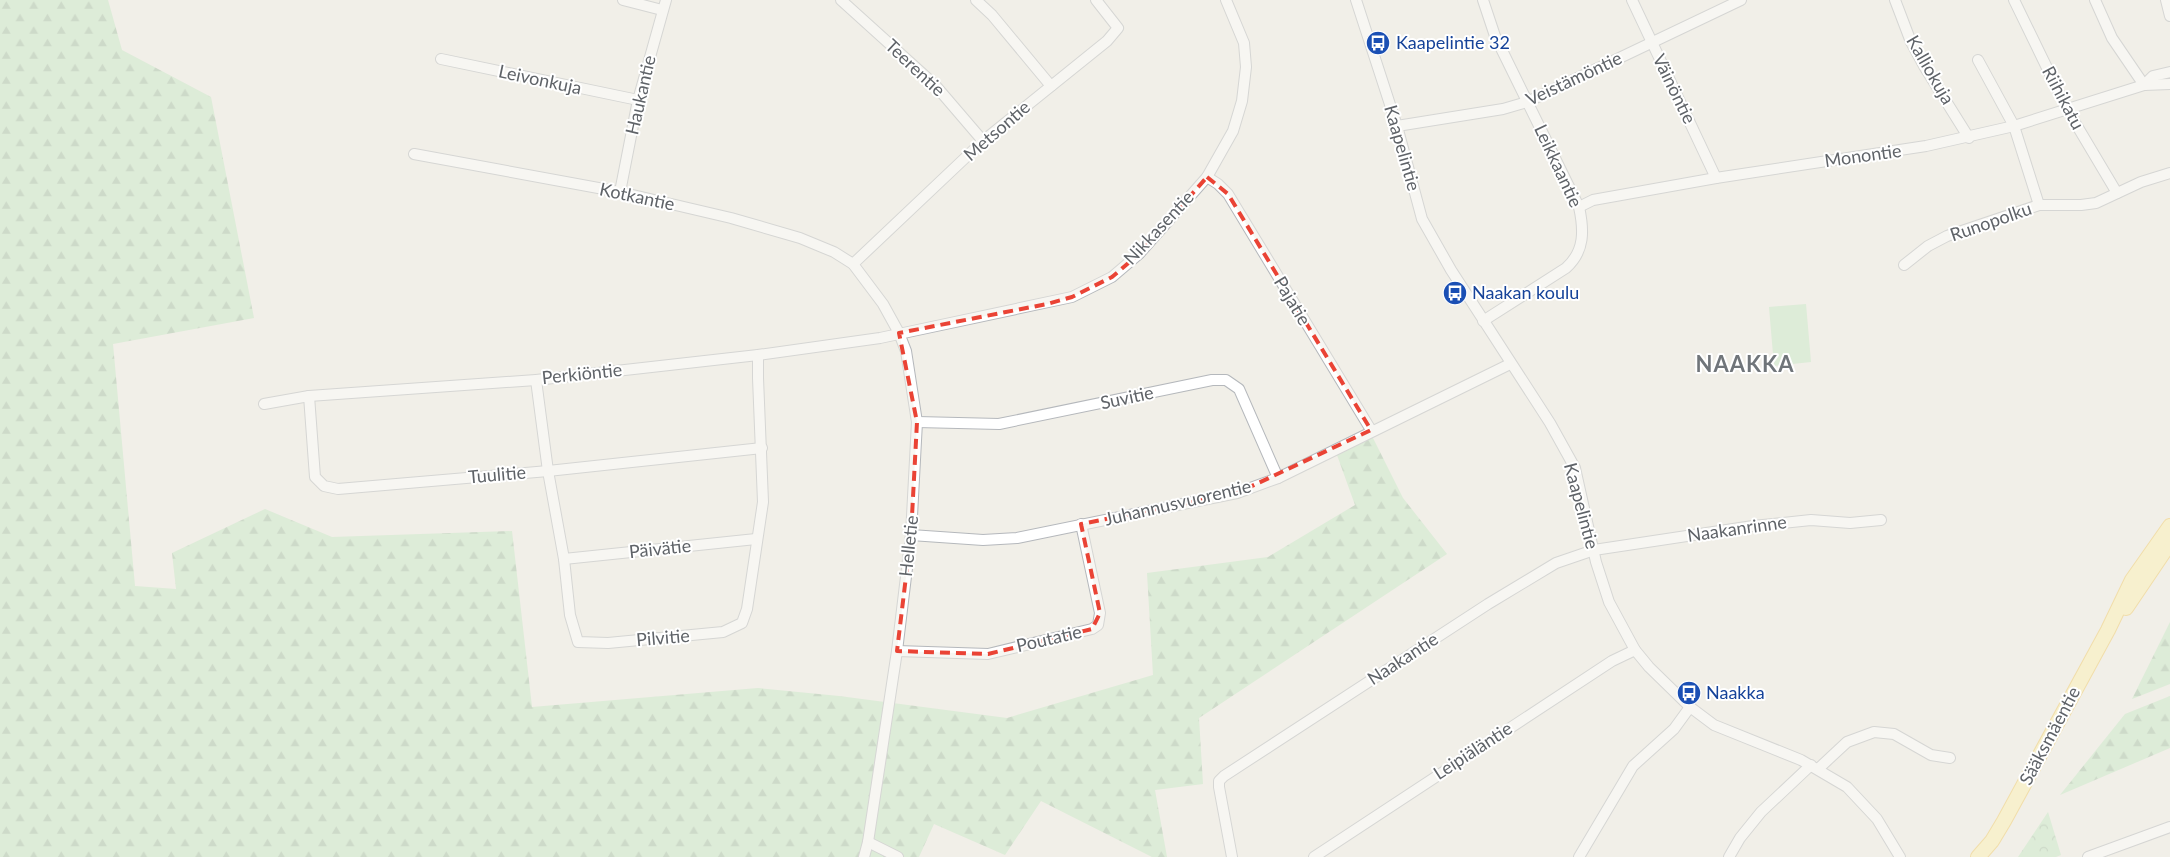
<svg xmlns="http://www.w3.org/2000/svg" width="2170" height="857" font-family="Lato,sans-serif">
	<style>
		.forest { fill: url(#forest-firs) }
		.park { fill: url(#park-crowns) }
		.pitch { fill: #c5e8c5 }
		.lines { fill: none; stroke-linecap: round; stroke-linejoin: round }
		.minor-casing { stroke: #b5b8bc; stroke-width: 12 }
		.major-casing { stroke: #f2c960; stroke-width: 16 }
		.minor { stroke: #fff; stroke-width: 10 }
		.major { stroke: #fff2af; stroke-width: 14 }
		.marked { fill: none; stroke: #ea4335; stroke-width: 4; stroke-dasharray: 10 6; stroke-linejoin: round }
		.labels { text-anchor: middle; stroke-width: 4; stroke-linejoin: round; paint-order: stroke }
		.transit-label { font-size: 18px; fill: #164399; stroke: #fff; text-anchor: start }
		.street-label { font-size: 18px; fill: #5f6368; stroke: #fff }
		.district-label { font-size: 22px; font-weight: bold; letter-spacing: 1px; fill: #70757a; stroke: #fff }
	</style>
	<defs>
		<pattern id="forest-firs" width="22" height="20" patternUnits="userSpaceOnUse" patternTransform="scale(1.25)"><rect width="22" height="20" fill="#c5e8c5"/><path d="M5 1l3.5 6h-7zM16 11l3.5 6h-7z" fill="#a3c0a4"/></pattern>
		<pattern id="park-crowns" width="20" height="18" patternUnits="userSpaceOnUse" patternTransform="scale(1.25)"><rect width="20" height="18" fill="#c5e8c5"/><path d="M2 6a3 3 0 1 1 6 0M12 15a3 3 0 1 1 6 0" fill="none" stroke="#a3c0a4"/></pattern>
	</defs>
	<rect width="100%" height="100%" fill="#f1efe8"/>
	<!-- forest -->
	<g class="forest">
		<polygon points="0,0 108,0 122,50 211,97 254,318 113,344 135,586 176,589 172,553 265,509 332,537 512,531 532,707 758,688 839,696 1007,718 1153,675 1147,573 1268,557 1355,505 1337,455 1372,436 1403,498 1447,554 1199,718 1203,784 1155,790 1167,857 1152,857 1041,801 1005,855 934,824 919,857 0,857"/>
		<polygon points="2170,622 2170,684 2132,699"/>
		<polygon points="2170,696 2170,748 2060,795 2125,714"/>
	</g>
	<!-- park -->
	<polygon class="park" points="2048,812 2061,855 2056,857 2018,857"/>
	<!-- pitch -->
	<polygon class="pitch" points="1806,304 1811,362 1774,366 1769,307"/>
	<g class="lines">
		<!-- minor casing -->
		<g class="minor-casing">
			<g id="minor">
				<polyline points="623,0 662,10"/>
				<polyline points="841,0 935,85 983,141"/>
				<polyline points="976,0 992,15 1051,86"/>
				<polyline points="1356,0 1397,126 1422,219 1451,270 1550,423 1575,468 1596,562 1609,602 1635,650 1649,667 1690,707 1714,725 1801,760 1847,787 1877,819 1900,857"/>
				<polyline points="1632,0 1716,178"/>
				<polyline points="1895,0 1911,42 1924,66 1969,138"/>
				<polyline points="2014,0 2067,109 2117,193"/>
				<polyline points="2095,0 2112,38 2144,85"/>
				<polyline points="2166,0 2170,16"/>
				<polyline points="441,59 638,100"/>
				<polyline points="1978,60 2014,126 2039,205"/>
				<polyline points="2144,85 2153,76 2170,72"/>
				<polyline points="1397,126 1503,109 1527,102 1741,0"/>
				<polyline points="414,154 620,192 731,218 800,238 834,252 853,264 883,304 899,333 906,351 917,422 911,535 897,651 868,842 864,857"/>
				<polyline points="1207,177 1218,184 1228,194 1371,430"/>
				<polyline points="620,192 638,100 666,0"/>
				<polyline points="1579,207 1593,200 1716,178 1926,146 2014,126 2144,85 2170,84"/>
				<polyline points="853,264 983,141 1107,41 1118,28 1096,0"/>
				<polyline points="1904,265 1928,246 1947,236 2039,205 2081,205 2096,203 2141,182 2170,173"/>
				<path d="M1483,321L1566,268C1585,251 1584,230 1579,207L1495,36L1483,0"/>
				<polyline points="536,380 548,471 564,559 570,615 578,642 608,643 723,632 742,623 747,609 763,502 758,378 758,355"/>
				<polyline points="309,396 315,477 324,486 338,489 548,471 762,448"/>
				<polyline points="264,404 309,396 536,380 758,355 880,338 1072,297 1112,277 1139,254 1207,177 1233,131 1242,101 1246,67 1244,43 1226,0"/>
				<polyline points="917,422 999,424 1212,380 1226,380 1239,389 1278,478"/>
				<polyline points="911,535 983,540 1017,538 1237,493 1278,478 1510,364"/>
				<polyline points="564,559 756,539"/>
				<polyline points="897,651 988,654 1092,629 1098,625 1100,613 1081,524"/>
				<polyline points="1818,769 1847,742 1874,732 1894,734 1931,755 1950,758"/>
				<polyline points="868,842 898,857"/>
				<polyline points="1232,857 1219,787 1219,781 1224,776 1488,604 1556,563 1594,550 1753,526 1811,520 1850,523 1881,520"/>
				<polyline points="1314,857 1612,661 1635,650"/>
				<polyline points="1579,857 1633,766 1674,729 1690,707"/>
				<polyline points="1729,857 1740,838 1761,812 1811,765"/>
				<polyline points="2088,857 2170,827"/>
			</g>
		</g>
		<!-- major casing -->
		<g class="major-casing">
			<g id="major">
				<polyline points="2126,608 2170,543"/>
				<polyline points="1978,857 1992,841 2004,821 2108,630 2132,580 2170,526"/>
			</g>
		</g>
		<!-- minor -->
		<use href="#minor" class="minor"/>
		<!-- major -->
		<use href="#major" class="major"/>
	</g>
	<!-- marked area -->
	<path d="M0 0H2170V857H0ZM1207,177L1228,194L1371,430L1237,493L1081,524L1100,613L1092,629L988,654L897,651L911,535L917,422L899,333L1047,304L1072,297L1112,277L1139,254Z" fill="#f1efe8" fill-opacity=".55" fill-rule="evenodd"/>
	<path class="marked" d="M1207,177L1228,194L1371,430L1237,493L1081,524L1100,613L1092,629L988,654L897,651L911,535L917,422L899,333L1047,304L1072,297L1112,277L1139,254Z"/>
	<!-- icons -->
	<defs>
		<g id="bus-disc" transform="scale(1.25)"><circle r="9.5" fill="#1a4fb4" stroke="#fff"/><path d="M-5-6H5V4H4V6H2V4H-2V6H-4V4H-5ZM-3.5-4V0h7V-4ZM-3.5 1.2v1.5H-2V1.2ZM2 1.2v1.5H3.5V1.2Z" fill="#fff"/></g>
	</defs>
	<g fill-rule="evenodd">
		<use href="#bus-disc" x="1378" y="43"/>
		<use href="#bus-disc" x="1455" y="293"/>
		<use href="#bus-disc" x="1689" y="693"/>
	</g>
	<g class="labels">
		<!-- transit labels -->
		<g class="transit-label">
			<text x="1396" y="49">Kaapelintie 32</text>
			<text x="1472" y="299">Naakan koulu</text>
			<text x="1706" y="699">Naakka</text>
		</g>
		<!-- street labels -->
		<g class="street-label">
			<text transform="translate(915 68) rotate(43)" y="6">Teerentie</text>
			<text transform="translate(1930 70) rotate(60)" y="6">Kalliokuja</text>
			<text transform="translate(1574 79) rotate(-25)" y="6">Veistämöntie</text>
			<text transform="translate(540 80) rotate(12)" y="6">Leivonkuja</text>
			<text transform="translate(1674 89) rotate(64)" y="6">Väinöntie</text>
			<text transform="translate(641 95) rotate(-77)" y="6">Haukantie</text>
			<text transform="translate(2063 98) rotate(62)" y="6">Riihikatu</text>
			<text transform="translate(997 131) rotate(-41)" y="6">Metsontie</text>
			<text transform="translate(1402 148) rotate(74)" y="6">Kaapelintie</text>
			<text transform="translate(1863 156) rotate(-8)" y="6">Monontie</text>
			<text transform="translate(1558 166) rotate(65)" y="6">Leikkaantie</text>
			<text transform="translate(637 197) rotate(12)" y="6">Kotkantie</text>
			<text transform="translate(1991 222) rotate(-19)" y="6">Runopolku</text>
			<text transform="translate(1159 228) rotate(-47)" y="6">Nikkasentie</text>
			<text transform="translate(1292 301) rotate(59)" y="6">Pajatie</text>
			<text transform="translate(582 374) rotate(-6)" y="6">Perkiöntie</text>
			<text transform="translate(1127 398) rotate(-12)" y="6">Suvitie</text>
			<text transform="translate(497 475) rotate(-5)" y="6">Tuulitie</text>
			<text transform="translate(1178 503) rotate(-13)" y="6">Juhannusvuorentie</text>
			<text transform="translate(1581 506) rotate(75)" y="6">Kaapelintie</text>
			<text transform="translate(1737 529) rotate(-8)" y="6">Naakanrinne</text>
			<text transform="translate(909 546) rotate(-84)" y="6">Helletie</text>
			<text transform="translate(660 549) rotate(-6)" y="6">Päivätie</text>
			<text transform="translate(663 638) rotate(-5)" y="6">Pilvitie</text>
			<text transform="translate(1049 639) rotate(-13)" y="6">Poutatie</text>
			<text transform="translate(1403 659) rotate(-33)" y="6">Naakantie</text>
			<text transform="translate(2050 736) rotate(-62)" y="6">Sääksmäentie</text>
			<text transform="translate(1473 751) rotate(-33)" y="6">Leipiäläntie</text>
		</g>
		<!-- district labels -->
		<g class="district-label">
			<text x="1745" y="372">NAAKKA</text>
		</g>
	</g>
</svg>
